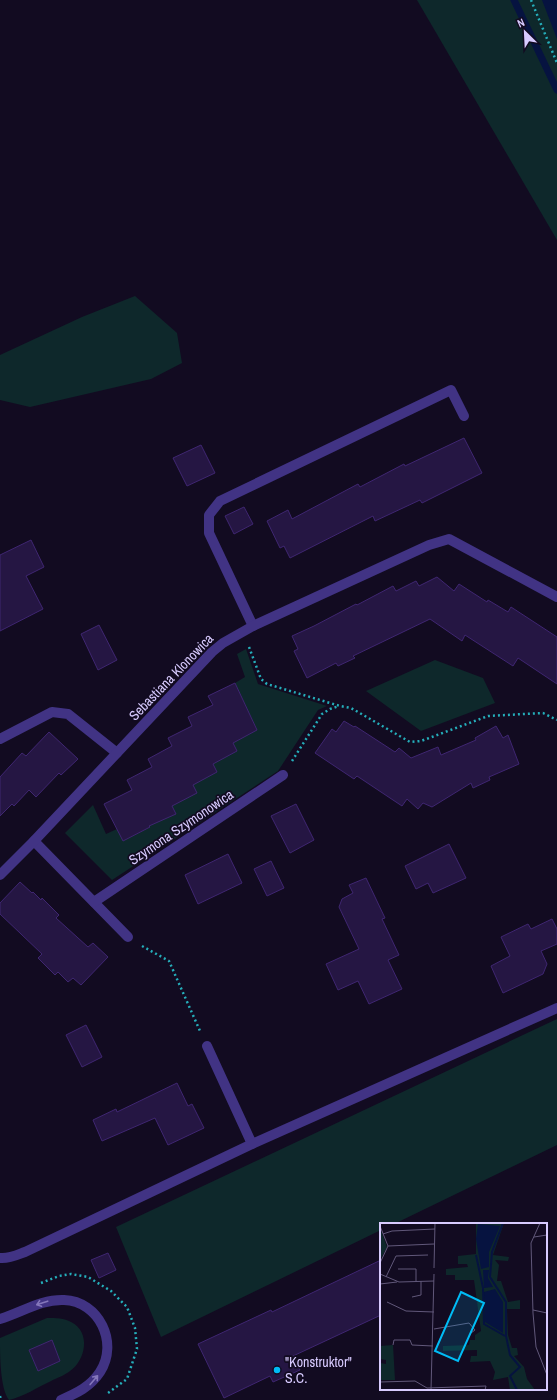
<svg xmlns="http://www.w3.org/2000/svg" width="557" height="1400" font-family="'Archivo Narrow',sans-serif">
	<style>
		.green { fill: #0e282b }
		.water { fill: #061340 }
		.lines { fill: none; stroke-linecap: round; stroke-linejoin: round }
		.stream { stroke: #061340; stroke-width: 7 }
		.building { fill: #251643; stroke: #3f2671 }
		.path { stroke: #25aeba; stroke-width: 2.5; stroke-dasharray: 2 3; stroke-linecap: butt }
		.lane { stroke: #413384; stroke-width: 10 }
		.street { stroke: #413384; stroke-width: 10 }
		.oneway { stroke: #8577bb }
		.poi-dot { fill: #00bcf6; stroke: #120b21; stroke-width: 1.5 }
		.labels { text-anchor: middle; stroke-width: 3.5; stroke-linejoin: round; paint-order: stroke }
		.street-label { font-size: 14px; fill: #d8cbff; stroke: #120b21 }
		.poi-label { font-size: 14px; fill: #d8cbff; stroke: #120b21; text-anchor: start }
		.inset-river { fill: none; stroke: #061340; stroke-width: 2 }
		.inset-road { fill: none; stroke: #61587a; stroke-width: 1 }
		.view { fill: #00bcf6; fill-opacity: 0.15; stroke: #00bcf6; stroke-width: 2 }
		.inset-edge { fill: none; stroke: #d8cbff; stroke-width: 2 }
	</style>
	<rect width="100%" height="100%" fill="#120b21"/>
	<!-- green -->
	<g class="green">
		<polygon points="417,0 557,0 557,240"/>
		<polygon points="135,296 177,333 182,363 151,379 30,407 0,400 0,355 82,317"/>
		<polygon points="246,649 258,684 327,706 318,710 278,771 112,880 65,833 93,805 106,834 117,829 123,841 150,827 149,825 176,814 171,804 191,783 217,772 212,761 237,751 232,740 257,730 235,683 245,677 237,654"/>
		<polygon points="435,660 483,678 495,703 421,731 366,691"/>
		<polygon points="557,1019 557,1145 394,1224 381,1224 381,1230 161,1337 116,1227"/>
		<path d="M47,1318C56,1318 64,1318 71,1322C91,1332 86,1360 70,1371C65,1375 57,1378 51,1381C38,1387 23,1397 9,1400C0,1388 0,1355 0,1338Z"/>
	</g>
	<!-- water -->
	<polygon class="water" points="542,0 557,0 557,39"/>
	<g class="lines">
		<!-- stream -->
		<polyline class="stream" points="514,0 557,90"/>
	</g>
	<!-- building -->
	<g class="building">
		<polygon points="464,438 482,473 422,503 420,500 375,521 373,516 290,558 284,546 280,548 267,521 288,510 292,519 358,484 360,487 404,464 405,466"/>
		<polygon points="201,445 215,473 187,486 173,458"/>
		<polygon points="244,507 253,524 234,534 225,516"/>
		<polygon points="31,540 44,567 26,576 43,609 0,631 0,555"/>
		<polygon points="437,577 454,591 459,584 487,602 488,600 508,612 511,607 557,637 557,684 518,658 513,666 465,635 462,641 430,619 353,656 355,658 338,666 336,663 307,678 294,651 298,649 292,636 314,626 356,604 357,605 393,586 396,591 416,581 419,586"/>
		<polygon points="99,625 117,660 98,670 81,634"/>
		<polygon points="235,683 257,730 233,743 237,751 213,764 217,772 193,785 197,793 172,806 176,814 149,826 150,827 123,841 104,804 132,790 127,780 152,767 148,759 172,746 168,738 192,726 188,717 213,705 208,696"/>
		<polygon points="344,721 354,727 355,726 395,752 399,748 411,758 438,747 441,755 476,740 475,738 496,726 503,738 508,735 519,764 489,777 490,780 473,788 471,783 432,807 423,803 418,809 407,799 402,806 357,776 354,779 315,753 332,729 336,732"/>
		<polygon points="49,732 78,759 61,775 59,773 36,797 29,790 14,806 12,804 0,816 0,777 22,753 26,756"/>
		<polygon points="296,804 314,840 290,853 271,816"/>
		<polygon points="449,844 466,878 433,893 428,883 416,889 405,866"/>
		<polygon points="228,854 242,883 198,904 185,875"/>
		<polygon points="271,861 284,888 267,896 254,869"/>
		<polygon points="366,878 385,918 382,919 399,955 388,960 402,989 369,1004 358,981 338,990 326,964 359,949 339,907 342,899 353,893 349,885"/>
		<polygon points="20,882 32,893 33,892 41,900 42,898 59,915 56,918 88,947 93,943 108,957 81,985 73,978 68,982 58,972 55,975 38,958 42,954 0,914 0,903"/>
		<polygon points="552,919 557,929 557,944 541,951 547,964 543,974 503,993 491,966 510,956 501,937 528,924 531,929"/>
		<polygon points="86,1025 102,1057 82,1067 66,1035"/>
		<polygon points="177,1083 188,1106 192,1104 204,1128 168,1145 155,1118 102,1141 93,1120 116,1109 117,1112"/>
		<polygon points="108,1253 116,1270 99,1278 91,1260"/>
		<polygon points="381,1260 381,1315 293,1356 300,1370 273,1382 270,1376 224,1398 198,1344 271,1310 272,1312"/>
		<polygon points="52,1340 60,1361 38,1371 29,1350"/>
	</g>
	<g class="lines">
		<!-- path -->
		<g class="path">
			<polyline points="531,0 557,63"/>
			<polyline points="249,647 261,679 267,684 340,706 351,708 410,742 421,741 488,716 543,713 557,720"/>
			<polyline points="292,761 322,714 330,709 339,706"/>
			<polyline points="142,946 169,961 200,1031"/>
			<polyline points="41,1283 59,1276 71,1274 88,1277 111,1291 127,1307 135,1328 137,1349 127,1379 108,1393"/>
			<polyline points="0,1396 1,1400"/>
		</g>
		<!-- lane -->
		<g class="lane">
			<polyline points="253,626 209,533 209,515 220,501 451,390 464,416"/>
			<polyline points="0,739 52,712 68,714 117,753"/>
			<polyline points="34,841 128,937"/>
			<polyline points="94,902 283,775"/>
			<polyline points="207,1046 252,1144"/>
			<path d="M0,1258C9,1259 17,1255 25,1252L252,1144L557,1008"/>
			<path d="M0,1319C21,1313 41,1299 64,1300C99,1301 119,1343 100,1372C90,1387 77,1393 61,1400"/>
		</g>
		<!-- street -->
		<polyline class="street" points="0,875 34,841 212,652 223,643 253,626 429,545 449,539 557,597"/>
	</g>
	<!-- one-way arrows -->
	<defs><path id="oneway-shaft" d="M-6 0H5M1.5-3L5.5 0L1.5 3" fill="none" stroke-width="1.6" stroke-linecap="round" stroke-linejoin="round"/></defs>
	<g class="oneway">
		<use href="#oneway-shaft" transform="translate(42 1303) rotate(162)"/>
		<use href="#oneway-shaft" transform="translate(94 1380) rotate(-50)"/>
	</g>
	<!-- markers -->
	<circle class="poi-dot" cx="277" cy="1370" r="4"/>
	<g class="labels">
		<!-- street labels -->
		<g class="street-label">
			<text transform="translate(171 677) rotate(-46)" y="5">Sebastiana Klonowica</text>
			<text transform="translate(181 827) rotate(-34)" y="5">Szymona Szymonowica</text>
		</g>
		<!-- poi labels -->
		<g class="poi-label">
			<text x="285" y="1367">"Konstruktor"<tspan x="285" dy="16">S.C.</tspan></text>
		</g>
	</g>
	<!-- overview -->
	<g transform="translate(380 1223)">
		<rect width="167" height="167" fill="#120b21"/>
		<path d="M96,0H124L113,32L129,34L128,38L115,37L119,42L117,58H121L128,79L140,77V86H127L128,112L132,125H137L138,132L134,133L144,144L147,156L155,167H130L128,154L113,157L115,149L110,138L90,139L91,133H97V127L63,128V123L89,122L90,117H95V112L101,108L94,57H75V52H66V46L88,44L87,41H78V33L96,31ZM0,5L7,24L0,37ZM13,122L15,157H1L0,140L6,141V137L0,136V123Z" fill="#0e282b"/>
		<path d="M98,1L120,3L109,29V44L101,46L96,16ZM103,47H109L108,55L113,64L104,65ZM115,66L123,79V110L105,99L104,69Z" fill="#061340"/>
		<path class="inset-river" d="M123,0L112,29L110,54L126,79V113L130,132L140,144L130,153L137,167M96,32L103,65L104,101L125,113"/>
		<path class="inset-road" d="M160,0L151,20L153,90L156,124L167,152M0,3L8,23L0,40M3,11L12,8L55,6M154,14L167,12M8,23L54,21M54,45L55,0M18,46H36V59M0,51L19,59L54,58M6,54L16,33L48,32M0,61L17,59M32,74L41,72V58M7,79L26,88L54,89M153,87L167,90M54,106L89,100L95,107L91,110M13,122L14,117H30L32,122L53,123M0,159L35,158L47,165L106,163L105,167M51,167L54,51"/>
		<path class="view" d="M81,69L104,80L78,138L55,128Z"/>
		<rect width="167" height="167" class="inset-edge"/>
	</g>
	<!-- north arrow -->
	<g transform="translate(525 32) rotate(336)" stroke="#120b21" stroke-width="3" paint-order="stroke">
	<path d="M0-3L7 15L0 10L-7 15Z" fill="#d8cbff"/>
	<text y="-6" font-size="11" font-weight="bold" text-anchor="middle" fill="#d8cbff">N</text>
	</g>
</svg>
